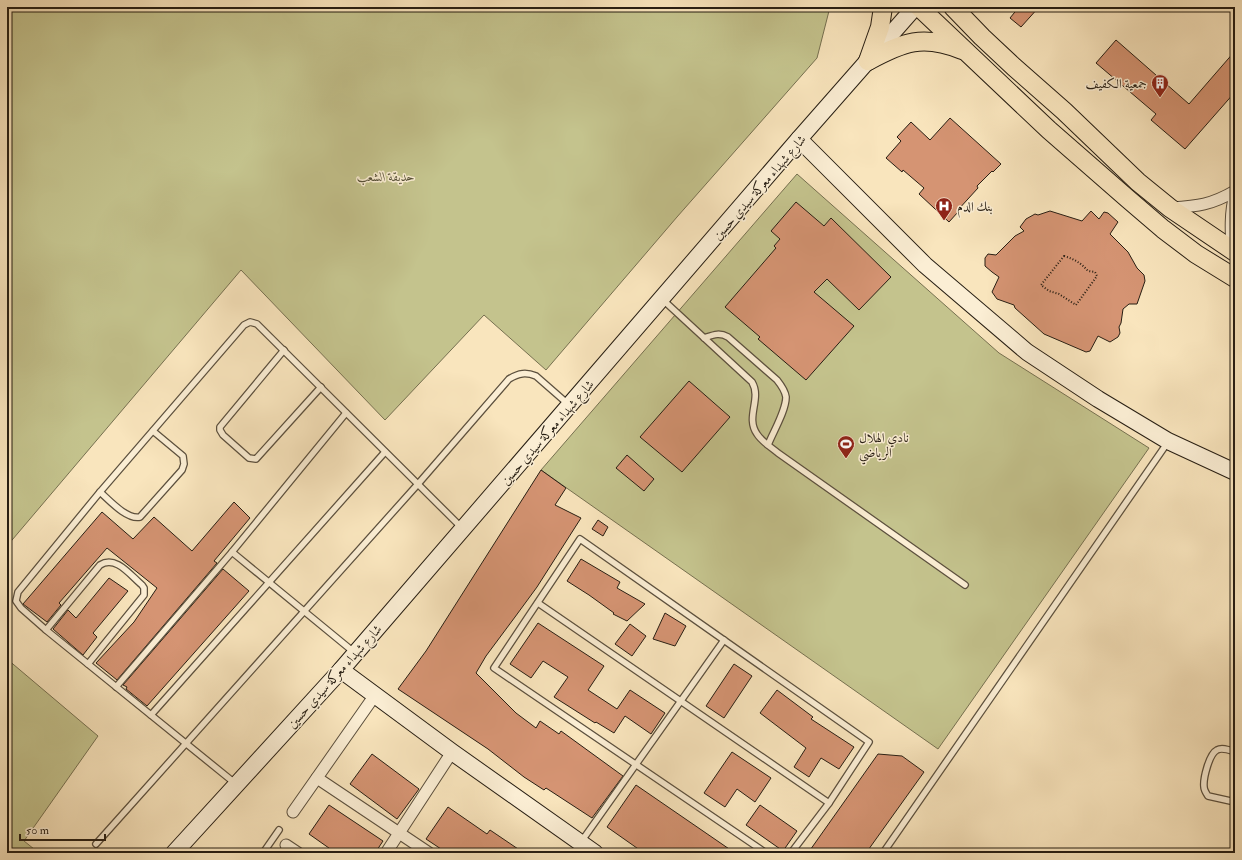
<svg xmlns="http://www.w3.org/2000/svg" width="1242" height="860" font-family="'IM FELL Double Pica',Amiri,serif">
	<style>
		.green { fill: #c4c38d; stroke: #767050 }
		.building { fill: #d59473; stroke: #271e13 }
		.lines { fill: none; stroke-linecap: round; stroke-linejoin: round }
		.lane-casing { stroke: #5c503e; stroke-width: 8 }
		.street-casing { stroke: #5c503e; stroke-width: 13 }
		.secondary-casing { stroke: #271e13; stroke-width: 18 }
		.primary-casing { stroke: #271e13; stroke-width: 20 }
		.path { stroke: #271e13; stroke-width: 2; stroke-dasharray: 1 2; stroke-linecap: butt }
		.lane { stroke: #fbeed4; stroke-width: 5.5 }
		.street { stroke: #fbeed4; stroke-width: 11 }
		.secondary { stroke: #fbeed4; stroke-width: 16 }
		.primary { stroke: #f9e5bd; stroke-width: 18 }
		.labels { text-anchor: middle; stroke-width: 3; stroke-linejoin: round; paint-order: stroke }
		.poi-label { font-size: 13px; fill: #271e13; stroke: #fbeed4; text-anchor: start }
		.park-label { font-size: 13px; font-style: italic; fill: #565038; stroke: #fbeed4 }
		.street-label { font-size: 13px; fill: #271e13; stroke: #fbeed4 }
	</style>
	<rect width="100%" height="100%" fill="#f9e5bd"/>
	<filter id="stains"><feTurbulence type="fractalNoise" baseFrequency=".005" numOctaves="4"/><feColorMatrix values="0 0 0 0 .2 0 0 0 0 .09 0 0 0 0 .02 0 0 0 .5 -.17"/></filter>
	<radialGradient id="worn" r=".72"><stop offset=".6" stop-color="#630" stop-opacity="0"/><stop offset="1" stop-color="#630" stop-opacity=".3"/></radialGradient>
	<!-- green -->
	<g class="green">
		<polygon points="7,7 830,7 817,58 677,217 546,370 484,315 385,420 241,270 7,546"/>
		<polygon points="797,174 999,353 1149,448 938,749 541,470"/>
		<polygon points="7,659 98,736 24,841 39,853 7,853"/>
	</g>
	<!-- building -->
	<g class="building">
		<polygon points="1019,7 1039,7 1021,27 1010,18"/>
		<polygon points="1116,40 1189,104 1235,51 1235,92 1185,149 1151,120 1156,114 1096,63"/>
		<polygon points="950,118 1001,164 993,172 992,171 977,186 978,188 957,211 958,212 949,222 919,194 924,188 903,170 902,172 886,158 901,141 897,137 911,122 930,140"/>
		<polygon points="796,202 824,226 831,218 891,277 859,310 827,279 814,292 854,326 806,380 758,339 760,337 725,307 776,248 774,246 780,239 771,231"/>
		<polygon points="1050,211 1082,221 1091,211 1099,219 1104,212 1108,213 1118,222 1110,234 1128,252 1137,268 1144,275 1145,281 1137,304 1129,304 1123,309 1121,323 1119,327 1120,333 1118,337 1110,342 1098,336 1090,351 1086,352 1044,334 1015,308 1014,305 997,299 992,292 999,277 992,272 985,266 985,258 988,254 996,255 1015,236 1024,231 1020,227 1026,219 1035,214 1038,215"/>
		<polygon points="689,381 730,417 682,472 640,437"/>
		<polygon points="627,455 654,479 644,491 616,468"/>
		<polygon points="541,470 566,488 555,505 581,518 537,587 515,617 486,656 476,673 516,713 536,728 540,721 559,734 561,731 623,776 592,818 546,788 544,790 524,777 488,749 398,689 426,651"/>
		<polygon points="234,502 250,518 214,561 217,563 117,680 96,663 134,622 157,588 107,548 59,603 61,605 47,622 23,604 102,512 133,539 154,517 192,551"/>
		<polygon points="598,520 608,527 603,536 592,529"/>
		<polygon points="581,559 620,582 617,588 645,604 627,621 613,614 614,613 589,595 567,581"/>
		<polygon points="223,569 249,591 147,706 126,689 127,687 123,685"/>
		<polygon points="109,578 128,591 93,633 97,637 83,655 53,629 68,610 76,618"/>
		<polygon points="665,613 686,626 675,646 653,639"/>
		<polygon points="538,623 604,666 588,690 617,709 630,690 665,713 651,734 625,716 614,733 596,722 595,723 554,697 568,677 543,661 531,678 510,664"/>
		<polygon points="630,624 646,636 632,656 615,644"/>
		<polygon points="734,664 752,676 724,718 706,706"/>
		<polygon points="777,690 813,717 811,719 854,747 839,769 821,758 809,777 794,767 806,748 760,713"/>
		<polygon points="732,752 771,778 755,802 737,789 725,807 704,793"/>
		<polygon points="372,754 419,789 397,819 350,784"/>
		<polygon points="878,754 902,756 924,772 866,853 808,853"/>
		<polygon points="636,785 735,853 644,853 607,827"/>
		<polygon points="329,805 383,841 375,853 336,853 309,834"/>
		<polygon points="760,805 797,831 783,851 746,825"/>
		<polygon points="448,807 487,834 490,830 524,853 447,853 426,839"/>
	</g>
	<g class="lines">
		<!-- lane casing -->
		<g class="lane-casing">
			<g id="lane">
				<path d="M662,299L752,382C762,399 745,417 757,434C762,442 771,447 778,453L965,585"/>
				<path d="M704,338C713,335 719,332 728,337L777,380C781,385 785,390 786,397C786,411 773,432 768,445"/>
				<polyline points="284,350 220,427 220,430 223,435 249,458 256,459 321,387"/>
				<path d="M100,492C109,500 127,520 140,517L182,470L184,464L183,456L153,431"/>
				<polyline points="232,552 355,653"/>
				<polyline points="538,603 829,803"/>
				<path d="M46,630L100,565C116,555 130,575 142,585L144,588V595L88,664"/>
				<polyline points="116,687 232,552 346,413"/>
				<polyline points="151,715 385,452"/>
				<path d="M1235,752C1229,750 1222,747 1217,750C1209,754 1203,779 1204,787C1204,790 1206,793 1208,796L1235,802"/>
				<polyline points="236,784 46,630 21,608 16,601 18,592 100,492 244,325 250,322 257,324 462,528"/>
				<polyline points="581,842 724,640"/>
				<path d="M96,844L418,484L509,379C519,373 526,372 536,376L568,404"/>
				<polyline points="263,853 279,830"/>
				<polyline points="766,853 494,668 580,539 869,742 829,803 791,853"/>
				<polyline points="883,853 1168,442"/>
			</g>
		</g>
		<!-- street casing -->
		<g class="street-casing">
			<g id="street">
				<path d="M1171,208C1198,206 1211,205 1235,191"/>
				<path d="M1232,251C1231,231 1230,213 1235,194"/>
				<polyline points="317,778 429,853"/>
				<polyline points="293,812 375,695"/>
				<polyline points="286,845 298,853"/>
				<polyline points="386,853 452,752"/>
			</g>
		</g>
		<!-- secondary casing -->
		<g class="secondary-casing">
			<g id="secondary">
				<polyline points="799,139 925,265 1027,352 1098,399 1168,441 1235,472"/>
				<polyline points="341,670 452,752 595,853"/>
				<polyline points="174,853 341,670 799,139 915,7"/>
			</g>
		</g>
		<!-- primary casing -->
		<g class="primary-casing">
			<g id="primary">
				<polyline points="919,7 1049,130 1128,199 1163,229 1196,254 1235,278"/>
				<polyline points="953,7 982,37 1014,67 1064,111 1138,182 1170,208 1235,252"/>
				<path d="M868,61C903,42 923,34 962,50"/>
				<polyline points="868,61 880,27 883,7"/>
			</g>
		</g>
		<!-- path -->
		<path class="path" d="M1064,256C1074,259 1081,263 1088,271L1095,272L1097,276L1076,305L1059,294L1049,291L1041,285Z"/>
		<!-- lane -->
		<use href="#lane" class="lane"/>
		<!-- street -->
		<use href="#street" class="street"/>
		<!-- secondary -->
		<use href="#secondary" class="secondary"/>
		<!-- primary -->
		<use href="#primary" class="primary"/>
	</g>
	<!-- icons -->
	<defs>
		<g id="building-pin" transform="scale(0.9)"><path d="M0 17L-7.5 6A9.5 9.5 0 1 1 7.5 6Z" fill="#8f2418" stroke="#fbeed4"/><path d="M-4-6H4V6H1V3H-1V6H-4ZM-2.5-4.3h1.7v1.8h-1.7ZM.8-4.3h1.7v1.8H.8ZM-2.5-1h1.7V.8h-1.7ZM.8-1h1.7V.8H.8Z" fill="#fff"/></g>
		<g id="hospital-pin" transform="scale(0.9)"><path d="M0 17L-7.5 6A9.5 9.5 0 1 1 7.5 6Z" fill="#8f2418" stroke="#fbeed4"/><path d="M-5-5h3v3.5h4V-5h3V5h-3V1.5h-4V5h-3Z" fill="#fff"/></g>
		<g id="stadium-pin" transform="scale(0.9)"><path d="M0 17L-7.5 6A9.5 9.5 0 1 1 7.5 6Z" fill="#8f2418" stroke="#fbeed4"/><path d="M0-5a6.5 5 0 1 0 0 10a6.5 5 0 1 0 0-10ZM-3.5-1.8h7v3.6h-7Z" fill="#fff"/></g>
	</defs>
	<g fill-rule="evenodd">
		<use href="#building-pin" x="1160" y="83"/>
		<use href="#hospital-pin" x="944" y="206"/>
		<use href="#stadium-pin" x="846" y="444"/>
	</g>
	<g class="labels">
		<!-- poi labels -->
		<g class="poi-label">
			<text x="1147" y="88" text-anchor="end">جمعية الكفيف</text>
			<text x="957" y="211">بنك الدم</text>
			<text x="859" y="442">نادي الهلال<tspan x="859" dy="15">الرياضي</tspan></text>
		</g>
		<!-- park labels -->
		<g class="park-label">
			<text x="386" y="181">حديقة الشعب</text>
		</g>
		<!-- street labels -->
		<g class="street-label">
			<text transform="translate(759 187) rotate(-49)" y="5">شارع شهداء معركة سيدي حسين</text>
			<text transform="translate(547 432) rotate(-49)" y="5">شارع شهداء معركة سيدي حسين</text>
			<text transform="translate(334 676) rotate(-48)" y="5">شارع شهداء معركة سيدي حسين</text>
		</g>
	</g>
	<!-- margin -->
	<rect width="1242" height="860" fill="none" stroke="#f9e5bd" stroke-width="24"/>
	<rect x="8" y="8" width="1226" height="844" fill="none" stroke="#271e13" stroke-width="2"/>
	<rect x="12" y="12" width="1218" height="836" fill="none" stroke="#271e13"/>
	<!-- scale -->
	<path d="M20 834v6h85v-6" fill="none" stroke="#271e13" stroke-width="2"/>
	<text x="26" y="834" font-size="12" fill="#271e13" stroke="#fbeed4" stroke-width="3" paint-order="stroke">50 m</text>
	<rect width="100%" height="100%" filter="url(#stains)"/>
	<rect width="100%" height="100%" fill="url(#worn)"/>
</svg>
